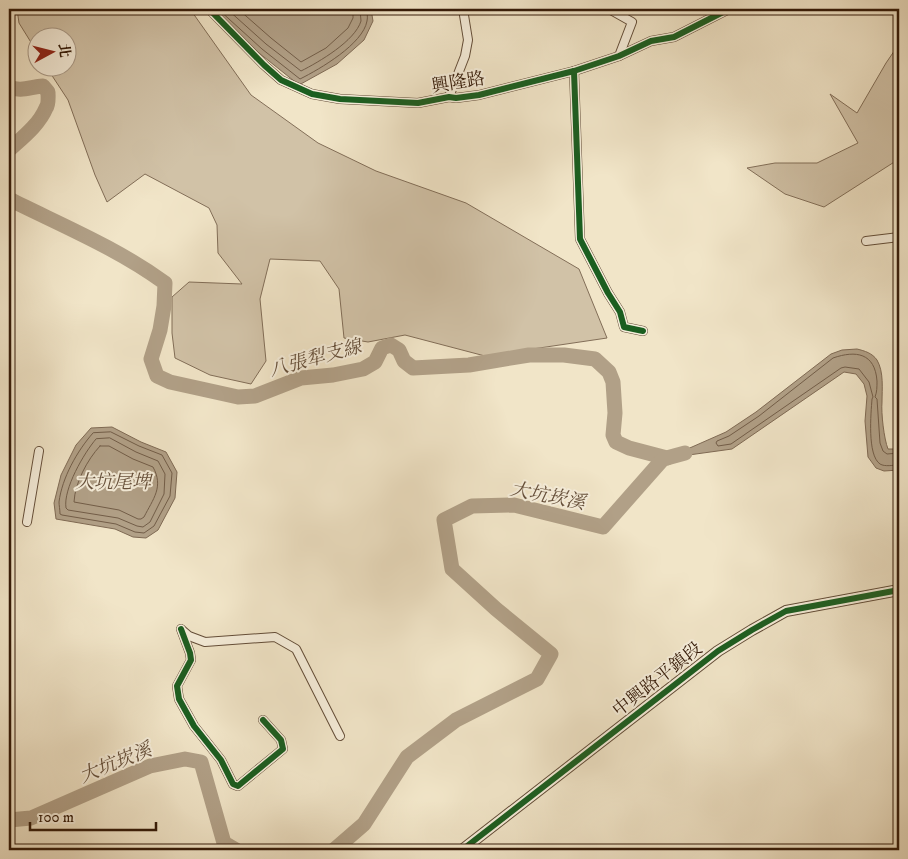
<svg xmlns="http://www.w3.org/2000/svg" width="908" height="859" font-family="'IM FELL DW Pica','Noto Serif TC',serif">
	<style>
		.green { fill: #d1c2a7; stroke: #826e58 }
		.water { fill: #b1a087; stroke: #7f6a54 }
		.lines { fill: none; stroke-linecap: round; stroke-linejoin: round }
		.shore { stroke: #725d48; stroke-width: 1 }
		.river { stroke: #b1a087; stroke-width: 15 }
		.minor-casing { stroke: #634d38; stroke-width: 10 }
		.tertiary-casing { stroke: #634d38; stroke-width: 12 }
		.minor { stroke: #f6eedb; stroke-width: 8 }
		.tertiary { stroke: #f6eedb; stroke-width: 10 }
		.cycleway-casing { stroke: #f6eedb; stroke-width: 9 }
		.cycleway { stroke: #1b5e20; stroke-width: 6 }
		.labels { text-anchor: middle; stroke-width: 4; stroke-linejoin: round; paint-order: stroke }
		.street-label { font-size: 18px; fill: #341a08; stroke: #f6eedb }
		.water-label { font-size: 19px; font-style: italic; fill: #66503b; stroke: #f6eedb }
	</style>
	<rect width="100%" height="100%" fill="#f1e5c8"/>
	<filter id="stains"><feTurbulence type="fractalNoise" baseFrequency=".004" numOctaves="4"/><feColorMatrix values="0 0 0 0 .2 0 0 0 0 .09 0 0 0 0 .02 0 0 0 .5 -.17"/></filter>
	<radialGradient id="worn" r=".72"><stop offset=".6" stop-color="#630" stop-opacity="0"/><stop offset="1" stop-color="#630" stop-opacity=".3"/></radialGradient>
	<!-- green -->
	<g class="green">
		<polygon points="17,9 190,9 251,95 318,143 376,171 466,203 579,269 607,338 485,356 405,335 368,342 344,338 339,289 320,261 270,259 260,299 266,361 251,384 210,375 175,358 172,333 172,297 189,282 242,284 218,253 217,225 209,208 145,174 107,202 95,175 68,100 47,68 68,68 68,38 38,38 37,52 19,23"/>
		<polygon points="899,44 899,159 824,207 785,194 747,168 775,163 817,163 858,143 830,94 857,113 886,63"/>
	</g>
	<!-- water -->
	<g class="water">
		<polygon points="210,9 371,9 373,21 364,40 337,64 299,85 259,53"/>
		<path d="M857,349C865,351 872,353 877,360C884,372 882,389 882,402C881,413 884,439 888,449H899V470L884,471L876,468L868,457L865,421L867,396L864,384L856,374L844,372L732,449L667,458L726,432L756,412L831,354L842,350Z"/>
		<polygon points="112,427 141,442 166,452 177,472 175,498 158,530 146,538 133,537 115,529 56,519 54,503 61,475 76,445 91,428"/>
	</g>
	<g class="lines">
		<!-- shore -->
		<g class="shore">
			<path d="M218,9L262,49L300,79C320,69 363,44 367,21C368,17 367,12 366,9"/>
			<path d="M227,9L266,44L301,71C319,62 355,41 361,21C361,17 360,13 360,9"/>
			<polyline points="238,9 271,38 301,62 326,48 348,28 353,18 353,9"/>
			<path d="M111,432L139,446L162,455L172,473L170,496L154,526L144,533L135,532L116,524L62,515L60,514C60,510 59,505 59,502C62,478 77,451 93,433Z"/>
			<path d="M110,438L136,452L158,461L165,474L164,494L150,522L143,527L137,526L118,518L68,510L66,508C63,489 84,453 96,439Z"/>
			<path d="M100,446H109L133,459L153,467C164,487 153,499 144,517L141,519H138L119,510L74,502C75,483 87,460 100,446Z"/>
			<path d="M899,453L887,454L883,451L880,443L877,399L875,397C877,392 877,387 877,381C875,353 856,350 833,358L759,416L729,436L717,441L716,443L718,446L731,444L841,368L845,367L859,369L869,382L873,397L872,399C871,413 867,455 880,464C885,467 893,465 899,465"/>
		</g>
		<!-- river -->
		<g class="river">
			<path d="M9,87C21,92 30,87 43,86L48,92C48,97 49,104 46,108C39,125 22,138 9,150"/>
			<path d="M9,199C61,225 117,248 165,283L164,306L160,330L151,359L157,376L170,382L238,397L255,396L301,378L333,375L363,369L375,362L382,348L391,345L399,350L404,361L413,368L469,365L529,355H564L595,359L609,372L613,382L615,413L613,435L616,442L629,448L667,458"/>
			<polyline points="9,820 31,818 150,766 185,759 201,762 224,843 236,850"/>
			<polyline points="334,850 364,824 407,757 456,720 537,679 551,654 496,609 452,569 444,520 472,506 514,505 603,527 663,459 685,453"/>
		</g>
		<!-- minor casing -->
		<g class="minor-casing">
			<g id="minor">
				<polyline points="209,9 264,65 281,80 312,94 340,99 418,103 449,97 456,98 479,95 574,71 619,56 651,41 674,37 729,9"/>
				<polyline points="609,9 632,22 619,56"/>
				<polyline points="574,71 580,239 608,293 620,312 624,327 643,331"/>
				<polyline points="449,97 465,56 468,40 463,9"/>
				<polyline points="866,241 899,237"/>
				<polyline points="27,522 39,451"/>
				<polyline points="181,629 190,653 191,660 177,686 179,699 194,726 221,760 233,784 238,786 283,749 281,740 263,720"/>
				<polyline points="182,630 189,636 205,642 275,637 296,649 340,736"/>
			</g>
		</g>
		<!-- tertiary casing -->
		<g class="tertiary-casing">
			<polyline id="tertiary" points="462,850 718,651 752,630 786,611 899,590"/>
		</g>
		<!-- minor -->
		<use href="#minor" class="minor"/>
		<!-- tertiary -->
		<use href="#tertiary" class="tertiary"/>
		<!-- cycleway casing -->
		<g class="cycleway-casing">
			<g id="cycleway">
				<polyline points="209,9 264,65 281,80 312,94 340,99 418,103 449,97 456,98 479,95 574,71 619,56 651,41 674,37 729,9"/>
				<polyline points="574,71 580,239 608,293 620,312 624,327 643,331"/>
				<polyline points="181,629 190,653 191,660 177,686 179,699 194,726 221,760 233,784 238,786 283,749 281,740 263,720"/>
				<polyline points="462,850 718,651 752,630 786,611 899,590"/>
			</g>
		</g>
		<!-- cycleway -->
		<use href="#cycleway" class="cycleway"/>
	</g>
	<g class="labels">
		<!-- street labels -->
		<g class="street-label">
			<text transform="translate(458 82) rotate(-9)" y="6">興隆路</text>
			<text transform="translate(657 679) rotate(-38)" y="6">中興路平鎮段</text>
		</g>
		<!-- water labels -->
		<g class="water-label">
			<text transform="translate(315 357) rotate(-15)" y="7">八張犁支線</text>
			<text x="113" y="488">大坑尾埤</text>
			<text transform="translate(548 495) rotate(11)" y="7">大坑崁溪</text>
			<text transform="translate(115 762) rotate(-22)" y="7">大坑崁溪</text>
		</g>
	</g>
	<!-- margin -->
	<rect width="908" height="859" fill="none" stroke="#f1e5c8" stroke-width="30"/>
	<rect x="10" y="10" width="888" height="839" fill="none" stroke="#341a08" stroke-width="2.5"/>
	<rect x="15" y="15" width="878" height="829" fill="none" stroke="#341a08"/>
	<!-- north arrow -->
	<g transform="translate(52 52) rotate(83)"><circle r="24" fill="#f6eedb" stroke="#a89987"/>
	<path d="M0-4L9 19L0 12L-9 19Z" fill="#8f2418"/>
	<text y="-8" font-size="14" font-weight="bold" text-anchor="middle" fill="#341a08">北</text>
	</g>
	<!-- scale -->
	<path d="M30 822v8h126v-8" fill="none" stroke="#341a08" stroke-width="2.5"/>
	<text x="38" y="822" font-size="15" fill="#341a08" stroke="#f6eedb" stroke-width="4" paint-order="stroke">100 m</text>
	<rect width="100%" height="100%" filter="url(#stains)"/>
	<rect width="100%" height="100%" fill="url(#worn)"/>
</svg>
